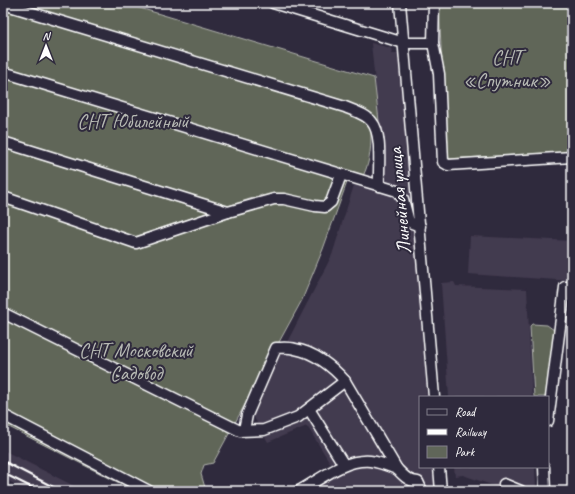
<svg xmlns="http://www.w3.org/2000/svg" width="575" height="494" font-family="Caveat,sans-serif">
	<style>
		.built { fill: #433a4f }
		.green { fill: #606659; stroke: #b0b2ac }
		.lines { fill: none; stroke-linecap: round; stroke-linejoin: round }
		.minor-casing { stroke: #fff; stroke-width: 13 }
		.minor { stroke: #2f2a3d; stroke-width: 10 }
		.rail { stroke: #fff; stroke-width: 2 }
		.labels { text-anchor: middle; stroke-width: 4; stroke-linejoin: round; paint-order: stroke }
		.park-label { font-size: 20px; fill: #b7bab4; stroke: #2f2a3d }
		.street-label { font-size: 20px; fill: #fff; stroke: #2f2a3d }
	</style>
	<rect width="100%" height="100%" fill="#2f2a3d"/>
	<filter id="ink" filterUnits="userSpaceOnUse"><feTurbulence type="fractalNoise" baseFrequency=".025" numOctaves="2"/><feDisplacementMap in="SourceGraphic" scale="8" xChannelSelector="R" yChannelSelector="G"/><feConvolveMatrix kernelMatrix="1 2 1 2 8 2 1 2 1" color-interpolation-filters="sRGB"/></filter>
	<g filter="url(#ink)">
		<!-- built -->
		<g class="built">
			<polygon points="371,43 391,48 392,53 400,53 417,222 418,279 427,397 420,397 420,467 434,467 436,491 411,489 409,491 322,491 318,479 334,469 307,426 268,442 251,412 332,255 355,182 386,192"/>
			<polygon points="470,236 572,241 572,281 468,274"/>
			<polygon points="454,282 456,286 527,289 532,397 449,397 441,283"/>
			<polygon points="3,450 84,491 28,491 3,478"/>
			<polygon points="454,467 535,467 536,491 506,481 503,489 463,475 455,476"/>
		</g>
		<!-- green -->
		<g class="green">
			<path d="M3,3H123L374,78L379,121L371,127C371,145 371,160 363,176L350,174L323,249L302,300L213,463L204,465L201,474L206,491H135L3,424V201L131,246L272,204L262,195L134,237L3,192Z"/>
			<polygon points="439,3 572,3 572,152 446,159"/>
			<polygon points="532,324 547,325 554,330 547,397 534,397 530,326"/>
		</g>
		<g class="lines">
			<!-- minor casing -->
			<g class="minor-casing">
				<g id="minor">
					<polyline points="273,3 404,43 433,43"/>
					<polyline points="400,3 434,397"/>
					<polyline points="434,3 433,43 439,74 443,162 448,165 572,157"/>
					<path d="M3,4L345,107C354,111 366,114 372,122C383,135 378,169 379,186"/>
					<polyline points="3,72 397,191 403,199 409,222 420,226"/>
					<polyline points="3,142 228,212"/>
					<polyline points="3,197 136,243 228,212 274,199 284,199 315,206 325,207 331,202 341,175"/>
					<polyline points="3,313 240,431 264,430 298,417 345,381"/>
					<polyline points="309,409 344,465"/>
					<polyline points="3,415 149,491"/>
					<polyline points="548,421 565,287 572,287"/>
					<path d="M244,430L247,415L276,348C282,348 289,347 295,349C314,352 333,367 345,381L397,469C404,476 408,481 418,482L422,491"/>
					<polyline points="439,467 441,491"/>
					<polyline points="544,467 545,491"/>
					<polyline points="504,484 521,491"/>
					<path d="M299,491C321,479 344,459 370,461C379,462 389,466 397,469"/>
				</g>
			</g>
			<!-- minor -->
			<use href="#minor" class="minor"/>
			<!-- rail -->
			<g class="rail">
				<polyline points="3,461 61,491"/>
				<polyline points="3,473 39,491"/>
			</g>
		</g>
	</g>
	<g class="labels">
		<!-- park labels -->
		<g class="park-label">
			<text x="507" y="64">СНТ<tspan x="507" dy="23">«Спутник»</tspan></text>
			<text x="133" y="128">СНТ Юбилейный</text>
			<text x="136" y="357">СНТ Московский<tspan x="136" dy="23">Садовод</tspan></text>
		</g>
		<!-- street labels -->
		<g class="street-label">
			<text transform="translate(399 201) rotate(-95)" y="7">Линейная улица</text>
		</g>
	</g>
	<!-- margin -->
	<rect width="575" height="494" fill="none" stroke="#2f2a3d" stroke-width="16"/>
	<rect x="8" y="8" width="559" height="478" fill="none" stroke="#fff" stroke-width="1.5" filter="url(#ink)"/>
	<!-- legend -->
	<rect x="419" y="396" width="130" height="72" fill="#2f2a3d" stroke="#827f8b"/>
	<rect x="427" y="409" width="20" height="6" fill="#2f2a3d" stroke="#827f8b"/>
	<text x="455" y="416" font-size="12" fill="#ffffff">Road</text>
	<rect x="427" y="429" width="20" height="6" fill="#ffffff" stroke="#827f8b"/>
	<text x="455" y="436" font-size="12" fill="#ffffff">Railway</text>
	<rect x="427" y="446" width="20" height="12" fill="#606659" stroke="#827f8b"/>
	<text x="455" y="456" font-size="12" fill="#ffffff">Park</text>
	<!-- north arrow -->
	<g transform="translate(46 46)" stroke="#2f2a3d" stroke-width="3" paint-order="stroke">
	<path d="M0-3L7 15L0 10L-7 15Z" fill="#ffffff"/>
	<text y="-6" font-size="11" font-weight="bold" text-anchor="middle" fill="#ffffff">N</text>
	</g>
</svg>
